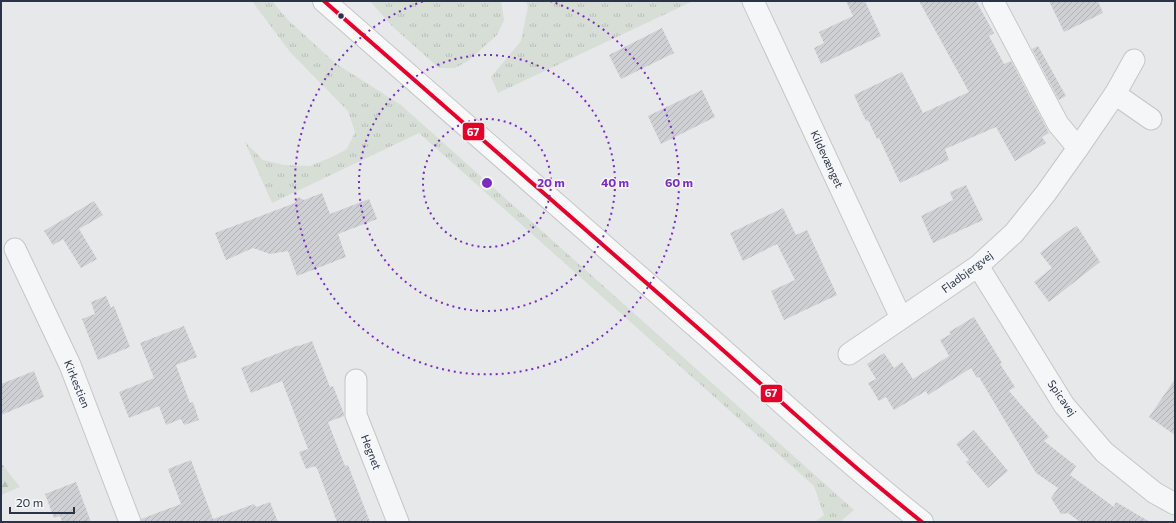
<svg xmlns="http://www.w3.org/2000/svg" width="1176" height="523" font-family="Commissioner,sans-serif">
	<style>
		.grass { fill: url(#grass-tufts) }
		.forest { fill: url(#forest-firs) }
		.building { fill: url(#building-hatch) }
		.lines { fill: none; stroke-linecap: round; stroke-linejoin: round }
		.street-casing { stroke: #c4c6c8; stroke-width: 23 }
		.secondary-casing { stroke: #c4c6c8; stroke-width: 24 }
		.street { stroke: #f5f6f7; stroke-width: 21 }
		.secondary { stroke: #f8f8f8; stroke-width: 22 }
		.bus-1-casing { stroke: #f4f6f9; stroke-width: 7 }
		.bus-1 { stroke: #e4002b; stroke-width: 4 }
		.ring { fill: none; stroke: #7b2cbf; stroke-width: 2; stroke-dasharray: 2 4 }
		.bus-dot { fill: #2b3445; stroke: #f4f6f9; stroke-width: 1.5 }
		.labels { text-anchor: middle; stroke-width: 3; stroke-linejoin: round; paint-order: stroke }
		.street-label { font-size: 11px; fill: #2b3445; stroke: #f4f6f9 }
		.centre { fill: #7b2cbf; stroke: #f4f6f9; stroke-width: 2 }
		.ring-label { font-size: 12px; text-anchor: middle; font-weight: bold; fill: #7b2cbf; stroke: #f4f6f9; stroke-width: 3; stroke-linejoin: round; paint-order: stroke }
		.line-badge { stroke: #f4f6f9; stroke-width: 1.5 }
		.badge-label { font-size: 11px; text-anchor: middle; font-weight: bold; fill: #fff }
	</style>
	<defs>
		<pattern id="grass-tufts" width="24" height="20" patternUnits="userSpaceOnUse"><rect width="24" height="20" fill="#d6ded6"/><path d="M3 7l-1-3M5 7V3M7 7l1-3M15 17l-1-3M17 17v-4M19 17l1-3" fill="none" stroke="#b8bfb9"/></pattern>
		<pattern id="forest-firs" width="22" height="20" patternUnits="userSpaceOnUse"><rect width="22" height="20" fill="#d6ded6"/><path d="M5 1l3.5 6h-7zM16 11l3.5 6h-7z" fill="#b8bfb9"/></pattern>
		<pattern id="building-hatch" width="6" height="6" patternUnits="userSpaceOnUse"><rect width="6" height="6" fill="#ced0d3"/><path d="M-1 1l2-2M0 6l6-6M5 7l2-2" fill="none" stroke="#b1b3b6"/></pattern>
	</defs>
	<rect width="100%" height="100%" fill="#e6e8ea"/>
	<!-- grass -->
	<g class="grass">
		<polygon points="252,1 272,1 287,19 335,63 401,105 854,510 840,522 815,522 824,515 814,486 419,133 272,203 245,142 263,160 284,165 310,166 332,157 347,149 355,132 348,111 291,53"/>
		<polygon points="370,1 501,1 504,20 497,35 468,61 455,68 439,68 392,26"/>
		<polygon points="526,1 693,1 498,93 491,77 521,41 528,7"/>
	</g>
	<!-- forest -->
	<polygon class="forest" points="1,463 20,487 1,495"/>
	<!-- building -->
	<g class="building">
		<polygon points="846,1 865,1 881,36 821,64 814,48 824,43 819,32 853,16"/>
		<polygon points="919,1 976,1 994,33 989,36 1004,64 1011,61 1049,133 1042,137 1046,143 1015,161 996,127 945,149 949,160 900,183 879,138 877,139 868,120 866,121 854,95 902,72 923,113 969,92"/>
		<polygon points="1049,1 1098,1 1103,13 1064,32"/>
		<polygon points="662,28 674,53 621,79 609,55"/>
		<polygon points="1038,46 1066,96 1059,100 1032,49"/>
		<polygon points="702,90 715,117 661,144 648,116"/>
		<polygon points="966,185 983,220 933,243 921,216 953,200 950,192"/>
		<polygon points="322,193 330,214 369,199 377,219 338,234 346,257 297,276 288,251 270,254 253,248 226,260 215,233 295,203 298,197 304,200"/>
		<polygon points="94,201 103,215 79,229 97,259 81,268 63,239 53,245 44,231"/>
		<polygon points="783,208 796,235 807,230 837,295 784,320 771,291 795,280 777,244 743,261 730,233"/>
		<polygon points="1077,226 1100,262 1049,302 1034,282 1052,268 1040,253 1065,233"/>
		<polygon points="106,296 111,308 114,306 130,347 98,360 82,319 95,314 91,302"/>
		<polygon points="974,317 1002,363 1000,364 1015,387 1009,391 1049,437 1044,441 1076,466 1070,475 1114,507 1116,502 1150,522 1080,522 1068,513 1061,514 1051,498 1058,488 1036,473 979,377 977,378 971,368 928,395 926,391 894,410 886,397 879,401 868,383 876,379 867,364 884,353 894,368 902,362 913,379 949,356 940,340 951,334 949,332"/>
		<polygon points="184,326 197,357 176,365 190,403 193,402 199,420 184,425 181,419 166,425 159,406 129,418 119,392 154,378 140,343"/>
		<polygon points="312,341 330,387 333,386 344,414 344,416 328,422 345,466 348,465 370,522 337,522 317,468 316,468 315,466 306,469 299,452 308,449 282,381 251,393 241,368 299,345 299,346"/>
		<polygon points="34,371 44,397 1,415 1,384"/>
		<polygon points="1175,379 1175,435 1149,417"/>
		<polygon points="974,430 1008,471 988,488 966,462 969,460 956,444"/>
		<polygon points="191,460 213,519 254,504 256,507 270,502 278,522 142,522 141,519 181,504 168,469"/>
		<polygon points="76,482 91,522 62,522 60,516 54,518 45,494"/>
	</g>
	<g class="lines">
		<!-- street casing -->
		<g class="street-casing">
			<g id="street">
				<polyline points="753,1 901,318"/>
				<polyline points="993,1 1058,124 1078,148"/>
				<polyline points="1115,94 1151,119"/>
				<polyline points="15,249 70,365 130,522"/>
				<polyline points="978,266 1064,405 1104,452 1155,493 1175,504"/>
				<polyline points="849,354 978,266 1014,233 1046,193 1078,148 1115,94 1134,60"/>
				<polyline points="356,380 356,415 398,522"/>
			</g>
		</g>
		<!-- secondary casing -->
		<g class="secondary-casing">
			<path id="secondary" d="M324,1C449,111 574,220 699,329C773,394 845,461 922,522"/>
		</g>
		<!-- street -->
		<use href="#street" class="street"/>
		<!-- secondary -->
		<use href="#secondary" class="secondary"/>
		<!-- bus-1 casing -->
		<g class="bus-1-casing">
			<path id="bus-1" d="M324,1C449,111 574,220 699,329C773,394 845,461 922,522"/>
		</g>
		<!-- bus-1 -->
		<use href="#bus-1" class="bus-1"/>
	</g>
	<!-- distance rings -->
	<g class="ring">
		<circle cx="487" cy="183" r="64"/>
		<circle cx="487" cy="183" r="128"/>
		<path d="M550 1A192 192 0 1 1 424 1"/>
	</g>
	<!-- markers -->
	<circle class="bus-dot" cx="341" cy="16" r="3.5"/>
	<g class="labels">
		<!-- street labels -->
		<g class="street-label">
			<text transform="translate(827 159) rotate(65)" y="4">Kildevænget</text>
			<text transform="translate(967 272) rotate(-37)" y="4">Fladbjergvej</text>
			<text transform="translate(77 384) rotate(68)" y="4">Kirkestien</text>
			<text transform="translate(1062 398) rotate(55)" y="4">Spicavej</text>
			<text transform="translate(371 452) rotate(69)" y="4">Hegnet</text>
		</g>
	</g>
	<circle cx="487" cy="183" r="6" class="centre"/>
	<g class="ring-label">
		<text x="551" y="187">20 m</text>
		<text x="615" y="187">40 m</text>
		<text x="679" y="187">60 m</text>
	</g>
	<g class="line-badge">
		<rect x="462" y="122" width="23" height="19" rx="4" fill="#e4002b"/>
		<rect x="760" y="384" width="23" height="19" rx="4" fill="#e4002b"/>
	</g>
	<g class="badge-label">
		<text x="473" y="136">67</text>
		<text x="771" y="397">67</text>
	</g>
	<!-- border -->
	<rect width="1176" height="523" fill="none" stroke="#2b3445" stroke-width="4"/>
	<!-- scale -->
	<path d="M10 507v6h64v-6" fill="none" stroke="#2b3445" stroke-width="2"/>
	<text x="16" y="507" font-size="12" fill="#2b3445" stroke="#f4f6f9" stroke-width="3" paint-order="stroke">20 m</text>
</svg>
